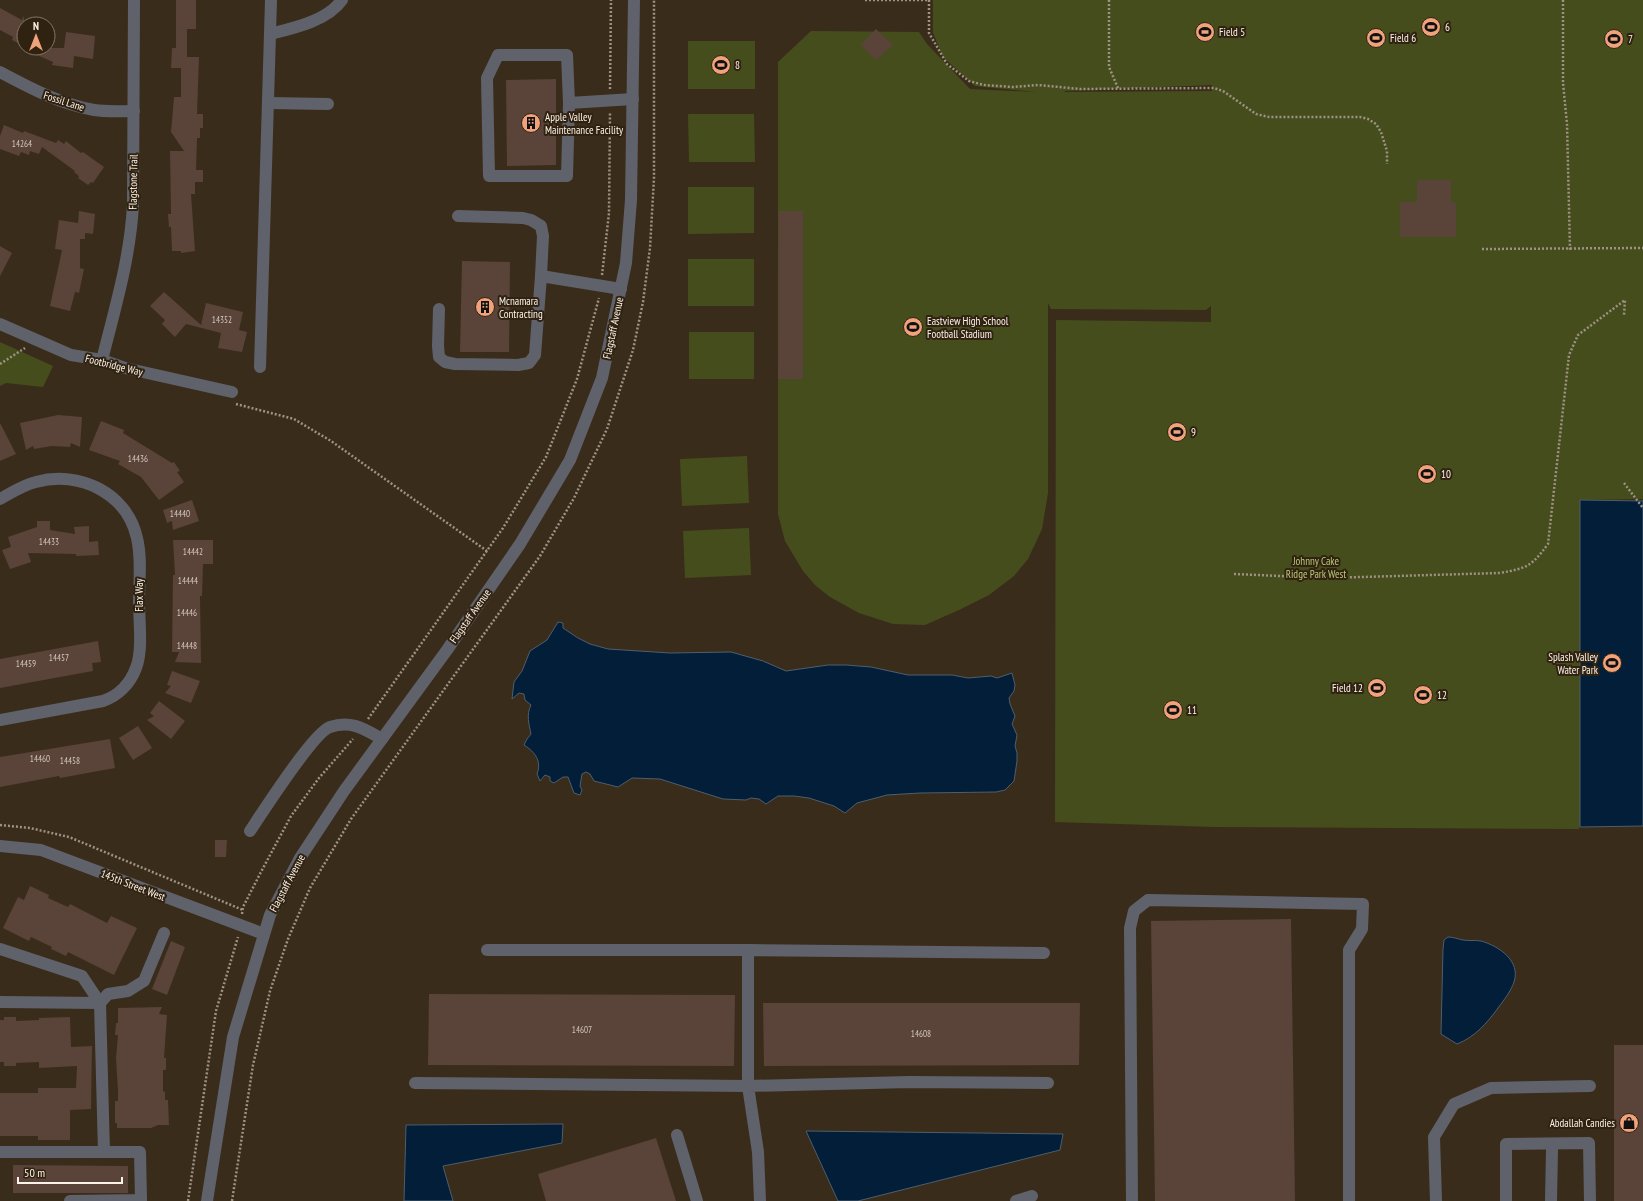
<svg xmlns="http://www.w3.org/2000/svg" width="1643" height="1201" font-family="'PT Sans Narrow',sans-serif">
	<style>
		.green { fill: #464d1d; fill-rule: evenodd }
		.water { fill: #031e38; stroke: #4e5e6d }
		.building { fill: #5a4339 }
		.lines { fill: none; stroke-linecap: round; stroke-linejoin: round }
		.path { stroke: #9e9284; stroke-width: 2.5; stroke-dasharray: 2 2; stroke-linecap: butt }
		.minor { stroke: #5f626b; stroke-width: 12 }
		.labels { text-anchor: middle; stroke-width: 4; stroke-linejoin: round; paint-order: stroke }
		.number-label { font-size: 9px; fill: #d4c7bc }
		.poi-label { font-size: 11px; fill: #fcf3e8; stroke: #302211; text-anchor: start }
		.street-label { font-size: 11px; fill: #fcf3e8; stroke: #302211 }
		.park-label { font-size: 11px; fill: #bac777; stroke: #302211 }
	</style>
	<rect width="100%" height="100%" fill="#3a2c1a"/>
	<!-- green -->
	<g class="green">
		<path d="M933,0H1643V499L1580,500V827H1579V829L1216,827L1055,822L1056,320L1211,322V306L1206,310L1051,309L1048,303V493L1042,529L1028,559L1014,576L989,595L959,610L925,625L893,624L859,613L830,597L815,585L803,571L785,541L778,514V62L811,31L919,32L927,44L970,89L1037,92L975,86L943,57L933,33ZM1212,85V91L1064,92L1065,91Z"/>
		<rect x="688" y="41" width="67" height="48"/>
		<polygon points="688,114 754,114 755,162 689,162"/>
		<polygon points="688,187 754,187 754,233 688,234"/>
		<rect x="688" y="259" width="66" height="47"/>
		<rect x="689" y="332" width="65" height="47"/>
		<polygon points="0,342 53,366 43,387 6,383 0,386"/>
		<polygon points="747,456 749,503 682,506 680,459"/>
		<polygon points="749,528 751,575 685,578 683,531"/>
	</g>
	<!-- water -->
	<g class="water">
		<polygon points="1580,500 1643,501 1643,826 1580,827"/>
		<path d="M558,622L563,623V628L578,638L590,644L608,649L670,653L731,652L763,661L786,671L828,665H846L871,667L908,675H952L968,678L991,676L997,678L1012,673L1015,685L1014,691L1009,698L1010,704L1015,716L1012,724L1017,735L1015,746L1017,753V761L1014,781L1005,790L996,792L920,793L887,795L857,803L845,813L834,806L809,798L794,796H778L766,804L759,799L751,798L746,800L723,799L660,779L632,778L618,787L594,781L590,774L586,772L582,774L580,786L582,790L580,795L574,793L568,777H563L554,783L550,781V777L545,775L540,781L537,774C542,761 535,752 524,745L527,739L531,734C529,724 526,715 531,705L525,700L524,694L519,693L512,699L514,682L522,671L530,651L547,640Z"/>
		<path d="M1448,937C1453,937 1458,939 1463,940C1469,941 1475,940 1481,941C1499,946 1521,961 1514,982C1511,991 1504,1000 1498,1008C1487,1023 1475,1037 1457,1044L1441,1034L1443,949L1444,940Z"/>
		<polygon points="563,1124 562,1143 443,1166 453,1201 404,1201 406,1125"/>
		<polygon points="806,1131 1063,1134 1060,1150 858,1201 838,1201"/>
	</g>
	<!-- building -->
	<g class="building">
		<polygon points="176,0 196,0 196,29 187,29 187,57 199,57 197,114 203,114 203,128 200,128 200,138 197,138 196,170 203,170 203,182 195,182 195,194 191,194 195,251 181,253 181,251 172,251 171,227 169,227 168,214 171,214 170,151 184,151 171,132 174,97 181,97 181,68 171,68 172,48 176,48"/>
		<polygon points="0,8 22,20 24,16 24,46 12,40 13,37 0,30"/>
		<polygon points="876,29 893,45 876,60 861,45"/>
		<polygon points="66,32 95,36 93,59 74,56 73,68 52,65 53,62 21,48 64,48"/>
		<polygon points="556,79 556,165 507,166 506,80"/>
		<polygon points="4,125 23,133 24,131 56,143 58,140 64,144 66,141 81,153 83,152 104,167 93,183 91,182 88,185 78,178 79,176 74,172 75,171 42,147 39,154 30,151 29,155 21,152 19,156 0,149 0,136"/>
		<polygon points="1417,180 1451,180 1451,202 1456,203 1456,237 1400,237 1400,202 1417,202"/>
		<polygon points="79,211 95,214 93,234 85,233 85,239 80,239 80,268 84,269 79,293 75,292 70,311 50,306 62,250 55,249 59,220 78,223"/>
		<polygon points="779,211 803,211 803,379 778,379"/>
		<polygon points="0,246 12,253 0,276"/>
		<polygon points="462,261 510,262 509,352 460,352"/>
		<polygon points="164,292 201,325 206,303 243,312 239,330 247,332 242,352 218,348 221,333 186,324 175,337 162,324 165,320 150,306"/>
		<polygon points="58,415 82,417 80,447 71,443 70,447 52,446 34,449 33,446 26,450 20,423"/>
		<polygon points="101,421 124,430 123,433 172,463 174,462 180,471 177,472 184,482 159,500 141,477 118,464 120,461 89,450"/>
		<polygon points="0,423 16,454 0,461"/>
		<polygon points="192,500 199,521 173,530 172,521 167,523 163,510"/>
		<polygon points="37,521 50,521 50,530 75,534 74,527 89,526 89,542 98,541 99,555 76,556 76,554 28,553 31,562 10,569 2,550 11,547 8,537 37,527"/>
		<polygon points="173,540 213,540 213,564 203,564 202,596 200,596 201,663 175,662 179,652 172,652 173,575 175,575"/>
		<polygon points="98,641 101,662 92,663 93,671 0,688 0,659"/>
		<polygon points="172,671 200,681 191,703 165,693 171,686 167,685"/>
		<polygon points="159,701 185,721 171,739 147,720 154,716 150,713"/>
		<polygon points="138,726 152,748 133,760 119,738"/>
		<polygon points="110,739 115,768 60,778 59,776 0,787 0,757"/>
		<polygon points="215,840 227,840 226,857 215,857"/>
		<polygon points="30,886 49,895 48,898 68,907 70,904 107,923 111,916 137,928 114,975 68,952 66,956 51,949 52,947 31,937 29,941 3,928 18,897 24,900"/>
		<polygon points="1291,919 1295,1201 1155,1201 1151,921"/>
		<polygon points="171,941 185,947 167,995 152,989"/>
		<polygon points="429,994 735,995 734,1066 428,1065"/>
		<polygon points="763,1003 1080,1003 1079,1065 764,1066"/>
		<polygon points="162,1007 159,1014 167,1015 164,1058 166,1058 166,1070 163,1070 163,1091 165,1092 165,1100 168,1100 169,1125 158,1125 151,1128 117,1128 117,1123 115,1123 115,1101 118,1101 118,1091 116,1058 118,1035 115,1035 116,1023 118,1023 118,1008"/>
		<polygon points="4,1017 16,1017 16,1021 39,1020 39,1018 70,1017 71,1047 92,1046 91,1109 70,1110 70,1140 38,1140 38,1136 0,1136 0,1093 38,1093 38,1088 76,1088 77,1066 39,1068 39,1062 16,1063 16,1066 4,1066 4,1062 0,1062 0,1020 4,1020"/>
		<rect x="1614" y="1045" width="29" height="156"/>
		<polygon points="656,1138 676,1201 546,1201 538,1174"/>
		<polygon points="13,1165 128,1166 128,1193 13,1193"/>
	</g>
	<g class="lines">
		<!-- path -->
		<g class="path">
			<polyline points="865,0 929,0 929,33 947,64 969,81 984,85 1013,87 1038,85 1080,89 1214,88 1223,91 1256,114 1269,117 1360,117 1368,119 1376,124 1381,132 1387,151 1387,164"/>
			<polyline points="1109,0 1109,67 1118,88"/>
			<polyline points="1563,0 1563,83 1567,124 1570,250"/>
			<polyline points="610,89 611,0"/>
			<polyline points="1482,249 1643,248"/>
			<polyline points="602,275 609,213 610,112"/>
			<polyline points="0,364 25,348"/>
			<polyline points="236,404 294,419 331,441 487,551"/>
			<polyline points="1624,483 1643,508"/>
			<path d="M1234,574L1327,578L1500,573C1527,568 1531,567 1548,544L1569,355L1578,335L1625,300L1624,315"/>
			<polyline points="368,719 503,528 546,457 577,379 599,298"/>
			<polyline points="0,825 30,828 69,837 243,910"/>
			<polyline points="242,914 243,907 262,870 291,816 319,778 353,739"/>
			<polyline points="188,1201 216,1011 238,937"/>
			<polyline points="232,1201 253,1065 270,991 288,939 310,888 351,819 540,556 574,498 607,429 633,350 643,302 650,248 654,178 654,0"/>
		</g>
		<!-- minor -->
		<g class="minor">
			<path d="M270,34C294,28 327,21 342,0"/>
			<path d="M0,72C30,88 60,104 94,110C107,112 120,111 134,111"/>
			<polyline points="268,103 328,104"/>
			<polyline points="569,103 567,176 489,176 487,78 498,55 567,55 569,103 633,99"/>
			<polyline points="458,216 523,218 531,220 541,226 543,236 541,276"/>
			<polyline points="439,309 438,346 439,357 445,362 455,364 518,365 529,363 535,355 541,276 621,289"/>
			<polyline points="0,324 71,355 102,360 125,368 232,392"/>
			<path d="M102,360C115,308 130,259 133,205L134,0"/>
			<polyline points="260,367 271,0"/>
			<path d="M0,499C11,493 23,485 36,482C79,470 127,493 137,538C142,559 139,581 139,602C139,622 143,650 136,668C130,684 118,696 103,701L0,720"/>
			<path d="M250,831C262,813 314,732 330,727C352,720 364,729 382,739"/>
			<polyline points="0,846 41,850 264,934"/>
			<polyline points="0,949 82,976 100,1003 0,1002"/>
			<polyline points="487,950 748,950"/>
			<polyline points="415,1083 748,1086 748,950 1044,953"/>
			<polyline points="677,1135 697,1201"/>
			<polyline points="0,1152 140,1152 141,1200 70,1201"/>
			<polyline points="104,1152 100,1003 108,994 128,991 144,981 164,933"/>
			<polyline points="207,1201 233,1037 270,915 300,858 344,791 447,650 520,544 570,460 602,378 626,263 631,200 634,0"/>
			<polyline points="760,1201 758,1152 748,1086 909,1082 1048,1083"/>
			<polyline points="1016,1201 1032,1196"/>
			<polyline points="1132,1201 1130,928 1134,911 1148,900 1363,904 1362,929 1349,950 1349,1201"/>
			<polyline points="1436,1201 1434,1137 1454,1104 1491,1088 1590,1086"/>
			<polyline points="1506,1201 1506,1144 1589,1143 1590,1201"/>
			<polyline points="1551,1201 1552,1150"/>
		</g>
	</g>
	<!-- icons -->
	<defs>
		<g id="stadium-disc" transform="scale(1)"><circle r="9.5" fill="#f0a27b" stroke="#302211"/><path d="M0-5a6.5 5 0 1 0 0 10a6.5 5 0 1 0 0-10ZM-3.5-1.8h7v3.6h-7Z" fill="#111"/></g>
		<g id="building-disc" transform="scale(1)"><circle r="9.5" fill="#f0a27b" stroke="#302211"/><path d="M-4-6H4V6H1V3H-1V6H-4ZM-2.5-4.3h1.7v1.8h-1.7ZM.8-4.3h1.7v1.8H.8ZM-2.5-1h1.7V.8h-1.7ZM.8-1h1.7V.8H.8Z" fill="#111"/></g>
		<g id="shop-disc" transform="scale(1)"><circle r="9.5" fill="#f0a27b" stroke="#302211"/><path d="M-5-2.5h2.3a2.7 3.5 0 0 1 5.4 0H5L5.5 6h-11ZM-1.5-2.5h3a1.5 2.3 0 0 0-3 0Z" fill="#111"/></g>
	</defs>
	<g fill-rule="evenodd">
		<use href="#stadium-disc" x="1431" y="27"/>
		<use href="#stadium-disc" x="1205" y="32"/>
		<use href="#stadium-disc" x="1376" y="38"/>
		<use href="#stadium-disc" x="1614" y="39"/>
		<use href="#stadium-disc" x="721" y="65"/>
		<use href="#building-disc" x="531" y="123"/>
		<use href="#building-disc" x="485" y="307"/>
		<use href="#stadium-disc" x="913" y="327"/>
		<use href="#stadium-disc" x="1177" y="432"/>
		<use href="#stadium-disc" x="1427" y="474"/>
		<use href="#stadium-disc" x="1612" y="663"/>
		<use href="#stadium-disc" x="1377" y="688"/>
		<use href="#stadium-disc" x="1423" y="695"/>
		<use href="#stadium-disc" x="1173" y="710"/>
		<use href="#shop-disc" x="1629" y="1123"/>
	</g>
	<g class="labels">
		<!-- number labels -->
		<g class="number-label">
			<text x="22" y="147">14264</text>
			<text x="222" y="323">14352</text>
			<text x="138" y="462">14436</text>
			<text x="180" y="517">14440</text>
			<text x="49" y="545">14433</text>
			<text x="193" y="555">14442</text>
			<text x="188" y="584">14444</text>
			<text x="187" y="616">14446</text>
			<text x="187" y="649">14448</text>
			<text x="59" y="661">14457</text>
			<text x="26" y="667">14459</text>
			<text x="40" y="762">14460</text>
			<text x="70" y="764">14458</text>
			<text x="582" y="1033">14607</text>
			<text x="921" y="1037">14608</text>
		</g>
		<!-- poi labels -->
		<g class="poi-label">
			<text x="1445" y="31">6</text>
			<text x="1219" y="36">Field 5</text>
			<text x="1390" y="42">Field 6</text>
			<text x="1628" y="43">7</text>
			<text x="735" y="69">8</text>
			<text x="545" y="121">Apple Valley<tspan x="545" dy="13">Maintenance Facility</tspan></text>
			<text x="499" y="305">Mcnamara<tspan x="499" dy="13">Contracting</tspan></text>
			<text x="927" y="325">Eastview High School<tspan x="927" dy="13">Football Stadium</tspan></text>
			<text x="1191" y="436">9</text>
			<text x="1441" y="478">10</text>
			<text x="1598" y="661" text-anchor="end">Splash Valley<tspan x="1598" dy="13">Water Park</tspan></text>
			<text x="1363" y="692" text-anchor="end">Field 12</text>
			<text x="1437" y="699">12</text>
			<text x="1187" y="714">11</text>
			<text x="1615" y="1127" text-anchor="end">Abdallah Candies</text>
		</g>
		<!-- street labels -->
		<g class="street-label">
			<text transform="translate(64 101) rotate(18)" y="4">Fossil Lane</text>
			<text transform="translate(133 182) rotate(-89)" y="4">Flagstone Trail</text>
			<text transform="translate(613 328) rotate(-78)" y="4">Flagstaff Avenue</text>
			<text transform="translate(114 365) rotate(14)" y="4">Footbridge Way</text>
			<text transform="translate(139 595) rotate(-90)" y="4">Flax Way</text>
			<text transform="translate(470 616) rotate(-55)" y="4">Flagstaff Avenue</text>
			<text transform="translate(287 883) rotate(-62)" y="4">Flagstaff Avenue</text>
			<text transform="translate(133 885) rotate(21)" y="4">145th Street West</text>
		</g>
		<!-- park labels -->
		<g class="park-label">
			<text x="1316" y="565">Johnny Cake<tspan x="1316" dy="13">Ridge Park West</tspan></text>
		</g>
	</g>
	<!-- north arrow -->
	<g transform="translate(36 36)"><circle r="19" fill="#302211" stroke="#827667"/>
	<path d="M0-3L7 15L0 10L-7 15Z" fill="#f0a27b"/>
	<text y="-6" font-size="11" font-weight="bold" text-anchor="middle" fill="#fcf3e8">N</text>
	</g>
	<!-- scale -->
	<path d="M18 1177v6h104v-6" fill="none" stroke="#fcf3e8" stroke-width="2"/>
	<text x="24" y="1177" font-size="12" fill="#fcf3e8" stroke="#302211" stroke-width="3" paint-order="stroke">50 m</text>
</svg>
